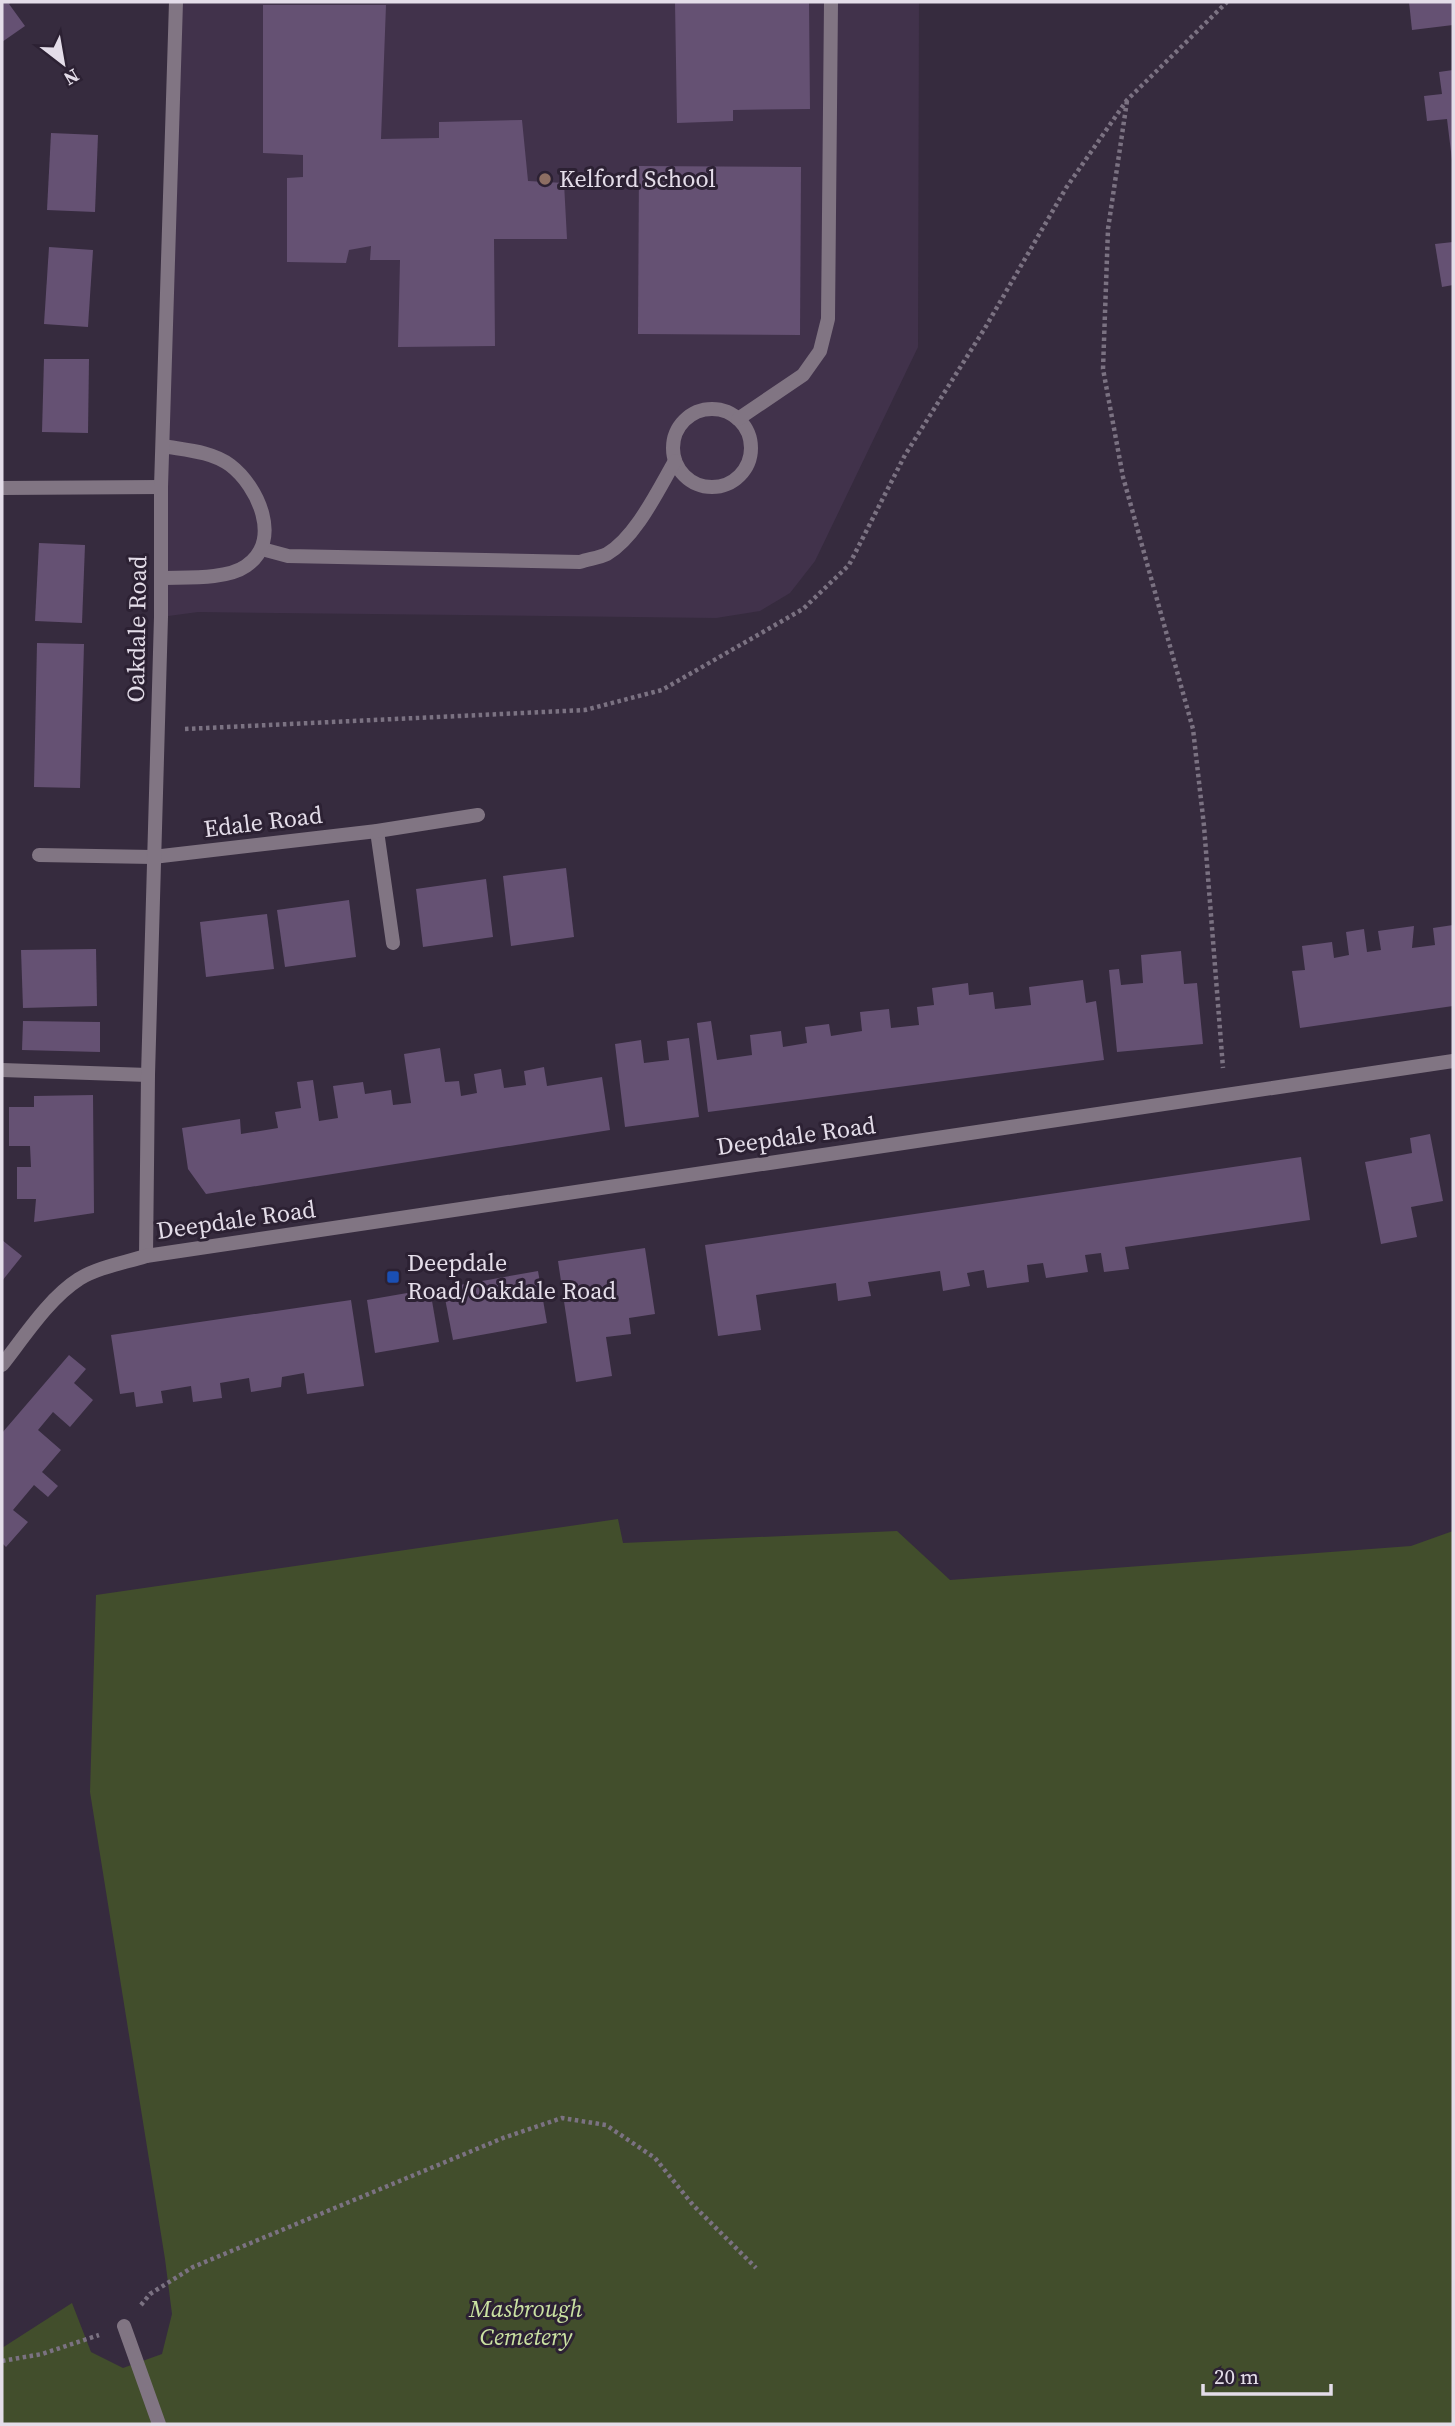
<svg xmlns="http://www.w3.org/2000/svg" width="1455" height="2426" font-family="'Source Serif 4',serif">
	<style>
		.built { fill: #41324b }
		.green { fill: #424e2c }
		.building { fill: #655173 }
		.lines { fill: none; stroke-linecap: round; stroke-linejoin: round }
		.path { stroke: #7b7282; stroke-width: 4.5; stroke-dasharray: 3.5 3.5; stroke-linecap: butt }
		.lane { stroke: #817583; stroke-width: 14 }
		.street { stroke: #817583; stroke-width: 14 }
		.education-dot { fill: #8d6e63; stroke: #2c2133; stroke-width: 2.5 }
		.transit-dot { fill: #1a4fb4; stroke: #2c2133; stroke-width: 2.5 }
		.labels { text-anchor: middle; stroke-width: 6; stroke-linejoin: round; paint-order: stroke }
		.poi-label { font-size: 24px; fill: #e4dde9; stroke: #2c2133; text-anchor: start }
		.street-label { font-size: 24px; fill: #e4dde9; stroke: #2c2133 }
		.park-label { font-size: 24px; font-style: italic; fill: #cae2a2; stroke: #2c2133 }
	</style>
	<rect width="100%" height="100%" fill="#362b3e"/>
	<!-- built -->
	<polygon class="built" points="176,2 919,2 918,347 815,561 790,593 760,611 716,618 198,612 161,617"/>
	<!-- green -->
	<polygon class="green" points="618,1519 623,1543 897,1531 950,1580 1411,1546 1453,1531 1453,2424 2,2424 2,2348 72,2303 91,2352 123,2368 162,2354 172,2314 165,2259 90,1792 96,1595"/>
	<!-- building -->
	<g class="building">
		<polygon points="2,2 12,2 9,4 25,26 2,42"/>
		<polygon points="675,2 809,2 810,109 733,110 733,121 677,123"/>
		<polygon points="1409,2 1453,2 1453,25 1412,30"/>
		<polygon points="263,5 386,5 381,139 439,138 439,122 522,120 528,181 564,183 567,239 494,239 495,346 398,347 400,260 370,260 371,246 349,250 346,263 287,262 287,178 303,177 303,155 263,153"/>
		<polygon points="1453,70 1453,160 1452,160 1447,119 1427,121 1424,96 1442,94 1439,72"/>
		<polygon points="51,133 98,135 95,212 47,210"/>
		<polygon points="639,166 801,167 800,335 638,334"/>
		<polygon points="1453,242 1453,285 1442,287 1435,244"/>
		<polygon points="49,247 93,250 88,327 44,324"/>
		<polygon points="44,359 89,359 88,433 42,432"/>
		<polygon points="39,543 85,545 82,623 35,621"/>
		<polygon points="37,643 84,644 80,788 34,787"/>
		<polygon points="566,868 574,937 511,946 503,876"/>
		<polygon points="486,879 493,937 423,947 416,889"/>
		<polygon points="349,900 356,957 285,967 277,910"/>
		<polygon points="267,914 274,969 206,977 200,922"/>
		<polygon points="1453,925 1453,1006 1300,1028 1292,971 1305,970 1302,946 1332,942 1334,958 1349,955 1346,932 1364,929 1367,952 1381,950 1378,931 1414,926 1412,948 1435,945 1433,928"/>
		<polygon points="96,949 97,1006 23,1008 21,950"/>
		<polygon points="1181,951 1184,984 1197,983 1203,1044 1117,1052 1109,970 1119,969 1121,985 1143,983 1141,955"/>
		<polygon points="1083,980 1086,1003 1096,1001 1104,1060 708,1112 697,1023 711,1021 717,1060 752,1055 750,1035 781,1031 783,1047 807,1043 805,1027 829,1024 831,1036 862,1031 860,1012 889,1009 891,1028 919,1025 917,1007 934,1005 932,988 968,983 969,995 993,992 995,1009 1031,1005 1029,987"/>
		<polygon points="23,1021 100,1022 100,1052 22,1050"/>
		<polygon points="689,1038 699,1117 625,1127 615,1044 641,1040 644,1063 669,1060 667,1041"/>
		<polygon points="440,1048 445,1082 459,1081 461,1096 477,1093 474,1074 501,1069 504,1088 526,1085 524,1071 544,1067 547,1086 602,1077 610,1130 206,1194 188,1169 182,1128 240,1119 241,1134 278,1128 275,1112 301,1108 297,1082 313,1080 319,1121 338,1118 333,1086 363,1082 365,1094 391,1090 393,1105 411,1103 404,1054"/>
		<polygon points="93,1095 94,1213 34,1222 36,1199 17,1199 17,1167 31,1167 30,1146 9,1146 9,1107 34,1107 34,1096"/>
		<polygon points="1430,1134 1443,1201 1411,1207 1417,1237 1381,1244 1365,1162 1412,1153 1410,1138"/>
		<polygon points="1301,1157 1310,1220 1125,1247 1129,1269 1104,1272 1101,1253 1085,1255 1088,1272 1046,1278 1043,1263 1027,1265 1029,1282 987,1288 984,1270 967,1273 970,1286 943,1291 940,1271 868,1282 871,1296 838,1301 836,1283 756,1295 761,1330 718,1336 705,1245"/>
		<polygon points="2,1240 22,1256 2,1281"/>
		<polygon points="645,1248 655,1314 629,1318 631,1334 606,1337 612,1376 576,1382 558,1261"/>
		<polygon points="538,1271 547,1323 453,1340 443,1288"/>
		<polygon points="430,1289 439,1342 375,1353 367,1300"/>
		<polygon points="351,1300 364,1386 307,1394 304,1373 282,1377 281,1387 251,1392 249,1378 220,1383 222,1398 193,1402 191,1386 161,1391 163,1403 136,1407 134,1392 120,1394 111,1335"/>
		<polygon points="69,1355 86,1369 74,1383 93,1400 70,1427 53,1412 38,1430 61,1450 42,1472 58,1486 48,1497 34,1485 13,1510 28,1522 6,1547 2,1543 2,1433"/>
	</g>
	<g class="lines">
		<!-- path -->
		<g class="path">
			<polyline points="1127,101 1108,229 1103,369 1123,477 1193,729 1204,826 1223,1068"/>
			<polyline points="185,729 585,710 662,690 803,609 849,565 905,455 985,328 1066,188 1127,100 1227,2"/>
			<polyline points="141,2305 150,2294 193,2267 503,2138 562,2118 606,2125 655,2158 693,2205 756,2268"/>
			<polyline points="2,2361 42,2354 99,2335"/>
		</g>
		<!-- lane -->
		<g class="lane">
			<circle cx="712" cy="448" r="39"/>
			<polyline points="738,419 803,375 820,351 828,319 831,2"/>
			<path d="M262,549L288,556L580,562C588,559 599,558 607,554C636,537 658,490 675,461"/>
			<path d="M161,578C185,577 226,580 246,566C283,541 258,486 230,465C211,451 185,450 163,446"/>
			<polyline points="39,855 153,857"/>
			<polyline points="2,1070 148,1075"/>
			<polyline points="124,2326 159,2424"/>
		</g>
		<!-- street -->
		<g class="street">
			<polyline points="2,488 161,487"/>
			<polyline points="377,831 393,943"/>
			<polyline points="153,857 377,831 478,815"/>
			<polyline points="146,1256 148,1075 161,617 161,487 176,2"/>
			<path d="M2,1365C24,1337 49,1298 79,1279C99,1267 124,1263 146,1256L1453,1061"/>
		</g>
	</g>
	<!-- markers -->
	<circle class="education-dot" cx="545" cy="179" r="7"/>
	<rect class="transit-dot" x="386" y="1270" width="14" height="14" rx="3.5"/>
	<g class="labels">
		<!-- poi labels -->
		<g class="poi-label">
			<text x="559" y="187">Kelford School</text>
			<text x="407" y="1271">Deepdale<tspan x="407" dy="28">Road/Oakdale Road</tspan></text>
		</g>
		<!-- street labels -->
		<g class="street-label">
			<text transform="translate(137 629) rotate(-89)" y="8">Oakdale Road</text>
			<text transform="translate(263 822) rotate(-7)" y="8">Edale Road</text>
			<text transform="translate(796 1136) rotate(-8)" y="8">Deepdale Road</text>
			<text transform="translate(236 1220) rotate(-8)" y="8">Deepdale Road</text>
		</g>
		<!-- park labels -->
		<g class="park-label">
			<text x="526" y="2317">Masbrough<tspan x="526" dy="28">Cemetery</tspan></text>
		</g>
	</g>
	<!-- border -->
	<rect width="1455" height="2426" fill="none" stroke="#e4dde9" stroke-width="7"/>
	<!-- north arrow -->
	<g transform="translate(63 63) rotate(149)" stroke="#2c2133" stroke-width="5" paint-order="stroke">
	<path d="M0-5L12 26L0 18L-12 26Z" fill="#e4dde9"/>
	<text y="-10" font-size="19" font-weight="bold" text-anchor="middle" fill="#e4dde9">N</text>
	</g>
	<!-- scale -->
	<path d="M1203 2384v10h128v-10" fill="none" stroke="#e4dde9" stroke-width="3.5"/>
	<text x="1214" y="2384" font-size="21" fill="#e4dde9" stroke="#2c2133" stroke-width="5" paint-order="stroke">20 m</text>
</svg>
